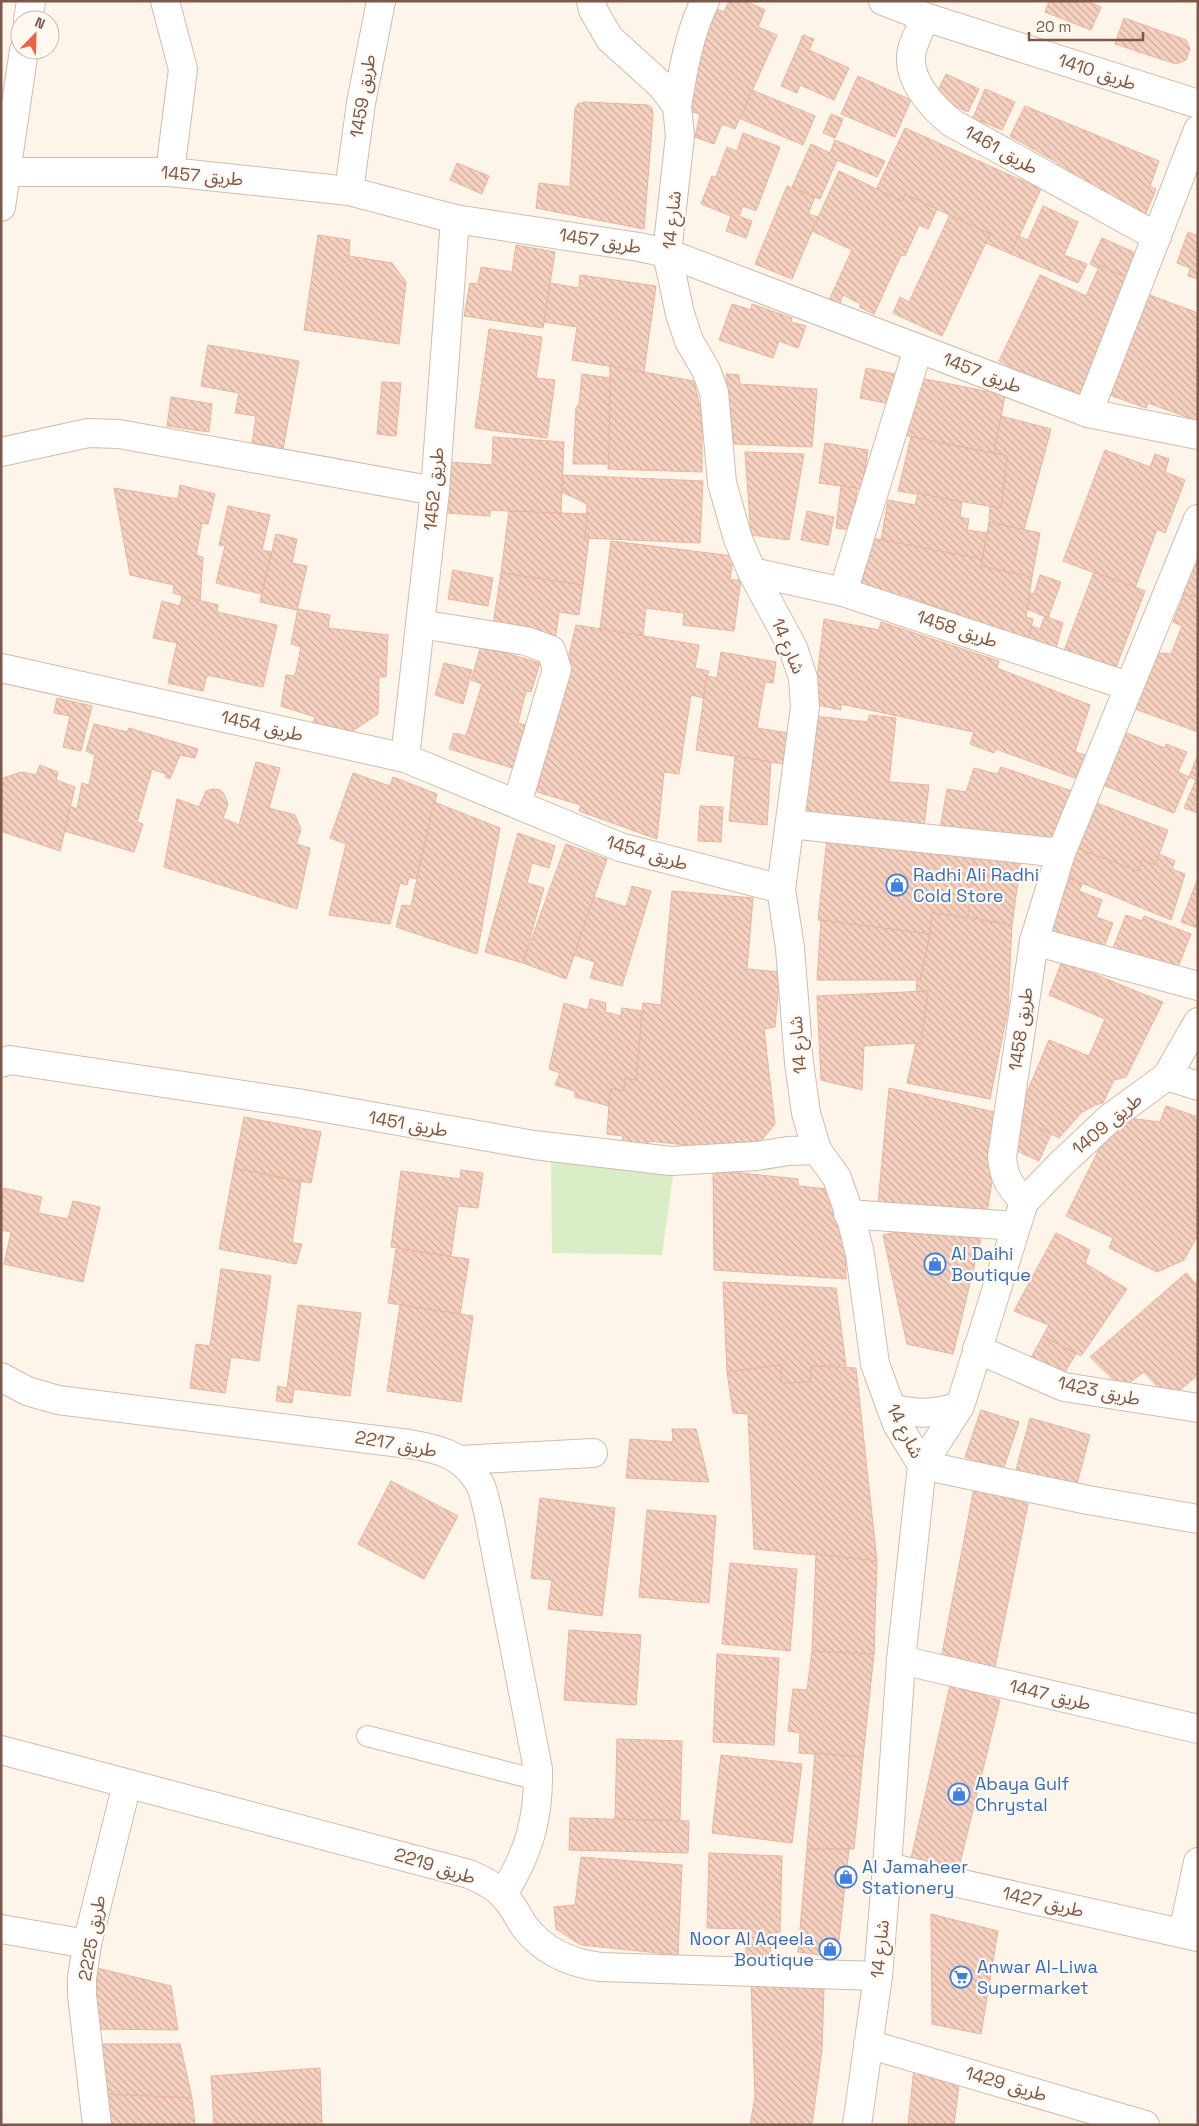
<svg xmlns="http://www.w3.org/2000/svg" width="1199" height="2126" font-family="'Space Grotesk','Noto Sans Arabic',sans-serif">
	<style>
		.green { fill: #d9eec6 }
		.building { fill: url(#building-back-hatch); stroke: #e9b59e }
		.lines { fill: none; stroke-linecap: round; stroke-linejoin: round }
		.service-casing { stroke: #d2bbad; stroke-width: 22 }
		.minor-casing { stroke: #d2bbad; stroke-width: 30 }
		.tertiary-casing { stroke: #d2bbad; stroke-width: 30 }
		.service { stroke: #fff; stroke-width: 20 }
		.minor { stroke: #fff; stroke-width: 28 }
		.tertiary { stroke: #fff; stroke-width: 28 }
		.labels { text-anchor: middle; stroke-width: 4.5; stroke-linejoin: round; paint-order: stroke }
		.street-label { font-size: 18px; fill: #7c584a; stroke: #fff9f2 }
		.shop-label { font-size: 18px; fill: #366cbe; stroke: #fff9f2; text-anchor: start }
	</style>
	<defs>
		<pattern id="building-back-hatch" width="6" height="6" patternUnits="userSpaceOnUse" patternTransform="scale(1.25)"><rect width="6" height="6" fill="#f6d1bf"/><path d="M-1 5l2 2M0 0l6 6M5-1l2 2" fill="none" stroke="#ccac9d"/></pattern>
	</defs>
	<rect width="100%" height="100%" fill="#fef5ea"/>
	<!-- green -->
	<polygon class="green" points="551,1161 673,1176 662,1255 552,1253"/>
	<!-- building -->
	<g class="building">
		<polygon points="729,1 746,1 765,10 758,27 777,35 735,129 722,124 714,144 695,137 700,114 686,110 711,7 724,12"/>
		<polygon points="1049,1 1087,1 1101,7 1091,30 1045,12"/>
		<polygon points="1124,18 1186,40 1190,49 1186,60 1176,64 1115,44"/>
		<polygon points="803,35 814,39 809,50 849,68 834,100 800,85 797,93 781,86"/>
		<polygon points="946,74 979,89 968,112 935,97"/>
		<polygon points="858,76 911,100 895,137 841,114"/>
		<polygon points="985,89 1015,102 1002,130 973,118"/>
		<polygon points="752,90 815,116 803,145 741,119"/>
		<polygon points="584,102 648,105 652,108 653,115 644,229 536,208 539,183 570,187 575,108 578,104"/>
		<polygon points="1025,106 1159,161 1150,186 1156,189 1144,218 1055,170 1058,163 1010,136"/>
		<polygon points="831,114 843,119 835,138 823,133"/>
		<polygon points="905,128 1041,189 1011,254 986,243 990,234 905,194 902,201 876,190"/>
		<polygon points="743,133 780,147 756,211 743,206 739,216 752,221 746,238 726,231 731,216 701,204 712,176 716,177 727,147 737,151"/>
		<polygon points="835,140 885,161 877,177 837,160 820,199 792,187 811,144 830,153"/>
		<polygon points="457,163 489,176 482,194 450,180"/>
		<polygon points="839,171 902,201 905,194 937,209 928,229 919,225 905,256 901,255 874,314 859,307 861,304 843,295 839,305 829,300 852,250 812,231"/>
		<polygon points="787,186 815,197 808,214 818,217 792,279 755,264"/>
		<polygon points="1043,206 1078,222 1064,255 1087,264 1078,283 1011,254 1018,236 1028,240"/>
		<polygon points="950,215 990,234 942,336 893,313 900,297 909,302"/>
		<polygon points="1188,232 1198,236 1198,279 1188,276 1190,268 1177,263"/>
		<polygon points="318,235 350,240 349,256 392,263 406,282 399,344 304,330"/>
		<polygon points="1102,238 1138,254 1127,278 1100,265 1098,268 1090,264"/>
		<polygon points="516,245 555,252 543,328 464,316 470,283 478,284 481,267 512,272"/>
		<polygon points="1100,265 1127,278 1079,400 999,361 1040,275 1086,296"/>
		<polygon points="580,275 656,286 644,372 572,360 577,327 544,322 550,283 579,288"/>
		<polygon points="1144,293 1198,313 1198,421 1148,403 1146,408 1107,394"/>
		<polygon points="732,304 751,310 752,304 792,318 791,322 806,326 798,348 779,341 773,358 719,340"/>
		<polygon points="489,329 542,337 536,378 555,380 547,438 475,428"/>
		<polygon points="208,345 299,361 282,455 251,450 256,416 235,413 239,393 201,386"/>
		<polygon points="610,366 694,381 702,417 702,472 608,469"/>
		<polygon points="866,368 900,375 895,405 860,398"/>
		<polygon points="582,374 610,378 609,464 573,464 576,408 579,404"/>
		<polygon points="726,374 739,375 740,384 817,389 812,447 734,444"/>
		<polygon points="915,377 1005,395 994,453 904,435"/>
		<polygon points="382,382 401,383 396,436 377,434"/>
		<polygon points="171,397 212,404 209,432 167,426"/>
		<polygon points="1001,416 1051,429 1024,530 989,522 990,506 1001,508 1007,456 994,453"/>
		<polygon points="493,437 564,442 561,514 490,510 490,516 447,513 449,462 492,465"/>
		<polygon points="911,437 1007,456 1001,508 898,491"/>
		<polygon points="825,443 868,450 862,489 819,483"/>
		<polygon points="1105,450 1150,467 1155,454 1169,459 1165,472 1185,480 1165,533 1157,529 1135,588 1063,561"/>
		<polygon points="745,452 804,454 789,540 751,535"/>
		<polygon points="563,475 703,481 700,543 585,538 587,504 562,492"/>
		<polygon points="180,485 215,494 208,524 202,523 196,555 203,557 200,601 173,593 174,585 130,575 114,488 178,499"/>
		<polygon points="841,486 857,488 852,530 836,528"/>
		<polygon points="918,493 962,502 960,517 969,519 967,530 987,533 982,559 881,540 888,500 915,505"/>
		<polygon points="228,506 270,515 262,550 271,552 262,594 216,583 225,546 219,545"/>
		<polygon points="509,511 587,514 585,538 589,538 583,585 501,573"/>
		<polygon points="807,511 834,517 828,545 801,540"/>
		<polygon points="989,522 1040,533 1032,577 981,566"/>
		<polygon points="276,534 297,539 292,563 307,566 297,610 260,602"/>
		<polygon points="872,538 982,559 981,566 1032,577 1026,617 1033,619 1027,646 997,629 901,594 898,601 861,588"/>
		<polygon points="611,541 733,556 730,580 741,580 734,631 683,625 684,613 646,608 643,636 600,629"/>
		<polygon points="1198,545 1198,597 1176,593"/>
		<polygon points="453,570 493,578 488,606 448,599"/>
		<polygon points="1094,572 1145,591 1113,675 1062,656"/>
		<polygon points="501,573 583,585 579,615 559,612 555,640 492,631"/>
		<polygon points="1040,575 1061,582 1048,618 1027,609 1030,593 1034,594"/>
		<polygon points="1184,595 1198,597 1198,732 1127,706 1150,652 1171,654 1182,626 1173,622"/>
		<polygon points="182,596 218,605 217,612 277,625 263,687 207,675 203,691 168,683 177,643 153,638 162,601 180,606"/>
		<polygon points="298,609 330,615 328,628 388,635 386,677 379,677 378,714 351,732 313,723 315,717 281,706 286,675 295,676 301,647 291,644"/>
		<polygon points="1045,616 1063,623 1055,651 1028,640 1032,626 1040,629"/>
		<polygon points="824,619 879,630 881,622 999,661 997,668 1090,705 1075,752 1085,755 1075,778 996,749 994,753 970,744 974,732 841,704 841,710 814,704"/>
		<polygon points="576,625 699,645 695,668 709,671 707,676 703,698 691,695 679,774 664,772 657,839 579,811 581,805 537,792"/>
		<polygon points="481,646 540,663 531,692 526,691 518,723 529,726 516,769 449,749 454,733 466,736 482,684 471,680"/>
		<polygon points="721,652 776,662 773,683 765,682 757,728 789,733 783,764 696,750 707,676 717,678"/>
		<polygon points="444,663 472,670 463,704 435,695"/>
		<polygon points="57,698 92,706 81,751 63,747 70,716 54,713"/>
		<polygon points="869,715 896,718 889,782 929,785 924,827 803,814 813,716 868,722"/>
		<polygon points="94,724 127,732 129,728 198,749 195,758 180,755 170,779 165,777 166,774 152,769 137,822 143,824 134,852 65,831 70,806 77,809 82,783 89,785 95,755 86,751"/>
		<polygon points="1124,732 1165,748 1166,744 1187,752 1178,772 1189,777 1174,813 1103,785"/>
		<polygon points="735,756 771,762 767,825 729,821"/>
		<polygon points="1197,757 1198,757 1198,813 1184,808 1196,780 1189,777"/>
		<polygon points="256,762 280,768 269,808 295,815 301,830 296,844 310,848 297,909 164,867 177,799 199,807 206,791 213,789 220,790 224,794 228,804 223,818 239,825"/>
		<polygon points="40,765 58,772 56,780 75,787 60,851 1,831 1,779 21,772 36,775"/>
		<polygon points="1001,767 1075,792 1051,843 1002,833 940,829 947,789 966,792 974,768 997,774"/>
		<polygon points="353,773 390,786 393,777 437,794 416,879 409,877 407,885 400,883 390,924 329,915 346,844 330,838"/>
		<polygon points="1089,800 1168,830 1155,865 1142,860 1138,871 1071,846"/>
		<polygon points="434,802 500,828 477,954 396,927 402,905 411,906"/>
		<polygon points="700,806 723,807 721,842 698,841"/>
		<polygon points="518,833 555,846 549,868 532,863 527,883 544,888 523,963 485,952"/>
		<polygon points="827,839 975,856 968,917 932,913 930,934 818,920"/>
		<polygon points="566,844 607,859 566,979 523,963"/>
		<polygon points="1071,846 1138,871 1142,860 1155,865 1159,854 1175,861 1172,869 1185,874 1171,920 1060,874"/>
		<polygon points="975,856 1021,860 1012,925 968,917"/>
		<polygon points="1066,877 1082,884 1079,891 1102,900 1096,917 1113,923 1102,952 1045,931"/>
		<polygon points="1198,878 1198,928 1181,922"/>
		<polygon points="632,886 651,891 622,986 590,978 595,962 574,955 594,897 626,907"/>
		<polygon points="672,891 753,898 747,969 780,972 775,1027 764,1029 775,1124 752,1152 649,1141 647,1151 621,1149 623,1136 607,1134 610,1089 624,1090 625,1078 636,1080 643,1003 661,1005"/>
		<polygon points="932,913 1012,925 1008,1009 990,1099 907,1083 916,1043 921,1043 928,991 916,992 917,980 920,980 930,934"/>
		<polygon points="1126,915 1142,921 1144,916 1191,934 1176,972 1113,948"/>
		<polygon points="821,920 930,934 920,980 817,980"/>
		<polygon points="1062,961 1163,1002 1126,1077 1114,1080 1103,1103 1095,1105 1081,1113 1059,1138 1017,1116 1049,1040 1089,1056 1105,1019 1049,995"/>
		<polygon points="928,991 921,1043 864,1046 862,1090 821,1080 817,996"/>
		<polygon points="590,999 606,1003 605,1012 621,1016 622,1008 642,1011 636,1080 625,1078 624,1090 610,1089 609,1106 575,1097 575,1091 555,1085 560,1073 549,1069 564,1003 588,1010"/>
		<polygon points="889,1088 1003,1114 986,1218 877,1214"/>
		<polygon points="1166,1106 1198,1117 1198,1235 1184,1260 1157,1272 1109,1248 1113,1238 1066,1216 1109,1129 1129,1118 1160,1122"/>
		<polygon points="244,1117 321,1132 311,1183 234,1168"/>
		<polygon points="1021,1118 1051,1134 1039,1161 1008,1147"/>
		<polygon points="234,1168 301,1182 292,1243 302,1244 296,1264 219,1249"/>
		<polygon points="461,1170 483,1173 478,1208 458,1206 451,1256 391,1247 401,1171 460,1179"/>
		<polygon points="713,1170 798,1179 798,1186 828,1189 845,1225 846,1279 714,1270"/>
		<polygon points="4,1188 42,1197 38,1213 68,1219 73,1201 100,1207 83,1282 4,1264 11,1232 1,1230 1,1199"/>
		<polygon points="901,1231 981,1238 953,1354 907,1344 883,1235"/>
		<polygon points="1056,1233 1090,1250 1085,1263 1127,1289 1081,1356 1043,1336 1049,1325 1014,1311"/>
		<polygon points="396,1249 469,1259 460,1314 388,1303"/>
		<polygon points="221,1269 271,1276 259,1361 231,1357 225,1393 190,1388 196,1344 210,1346"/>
		<polygon points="1186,1273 1198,1286 1198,1375 1169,1399 1144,1372 1122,1388 1090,1357"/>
		<polygon points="723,1282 836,1288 846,1366 811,1366 811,1382 781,1383 781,1365 727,1372"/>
		<polygon points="298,1305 361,1313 350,1396 294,1389 292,1403 276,1401 278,1386 287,1388"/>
		<polygon points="400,1305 473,1316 461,1402 387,1391"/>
		<polygon points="1043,1336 1076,1354 1060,1380 1028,1363"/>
		<polygon points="781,1365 781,1383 811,1382 811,1366 856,1368 877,1561 754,1549 748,1414 733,1413 727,1372"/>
		<polygon points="981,1410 1019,1422 1003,1470 965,1457"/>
		<polygon points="1030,1418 1090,1435 1076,1487 1016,1470"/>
		<polygon points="672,1429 696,1429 709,1482 626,1478 630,1439 673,1442"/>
		<polygon points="391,1481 458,1516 424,1579 358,1544"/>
		<polygon points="974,1488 1028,1504 994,1672 942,1654"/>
		<polygon points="540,1498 615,1508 602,1616 548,1609 552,1580 531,1578"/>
		<polygon points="647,1510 716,1516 709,1603 639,1597"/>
		<polygon points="816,1554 877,1561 874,1654 812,1651"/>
		<polygon points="730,1563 797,1569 790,1651 722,1644"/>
		<polygon points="569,1630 641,1635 636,1705 564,1700"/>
		<polygon points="812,1651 874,1654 863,1757 799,1753 800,1733 788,1731 793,1689 807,1690"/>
		<polygon points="717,1654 779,1658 774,1745 713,1742"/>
		<polygon points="950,1685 1000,1700 959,1867 910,1863"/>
		<polygon points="617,1739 682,1741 680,1821 615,1819"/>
		<polygon points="815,1753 863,1757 854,1849 807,1849"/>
		<polygon points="721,1755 802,1764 792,1843 712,1833"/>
		<polygon points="570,1818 689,1821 688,1853 569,1850"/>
		<polygon points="807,1849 849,1849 839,1940 821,1955 798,1952"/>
		<polygon points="709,1853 782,1856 780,1932 771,1933 770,1959 746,1958 746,1929 707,1928"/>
		<polygon points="581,1857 682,1865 678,1955 581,1945 556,1929 554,1907 575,1905"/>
		<polygon points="931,1914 998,1931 981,2034 932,2024"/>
		<polygon points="89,1966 171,1986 178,2030 93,2029"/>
		<polygon points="751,1982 824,1988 822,2050 812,2125 750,2125 755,2097"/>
		<polygon points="94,2044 180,2044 192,2098 103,2094"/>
		<polygon points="320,2068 322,2125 214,2125 211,2076"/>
		<polygon points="914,2068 959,2085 954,2125 908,2125"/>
		<polygon points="103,2094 192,2098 195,2125 106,2125"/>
	</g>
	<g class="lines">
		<!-- service casing -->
		<g class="service-casing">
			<polyline id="service" points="367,1736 538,1780"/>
		</g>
		<!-- minor casing -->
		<g class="minor-casing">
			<g id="minor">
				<polyline points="165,1 183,69 170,172"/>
				<polyline points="883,1 925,17 1198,104"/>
				<path d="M925,17C921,28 915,39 912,50C905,78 932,107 952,123L1157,237"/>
				<polyline points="28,20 31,1"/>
				<path d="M677,106C683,70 689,34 705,1"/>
				<polyline points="7,172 170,172 349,191 455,219 639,247 667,253 1088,413 1198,435"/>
				<polyline points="349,191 361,103 381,1"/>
				<polyline points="1,207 24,50"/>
				<polyline points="1088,413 1198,130"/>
				<polyline points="1,452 88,433 119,434 435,491"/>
				<polyline points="752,572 843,592 1128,686"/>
				<polyline points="843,592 918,349"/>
				<polyline points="420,624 526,641 551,650 557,669 517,804"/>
				<polyline points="1,668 405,758 620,847 781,889"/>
				<polyline points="405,758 435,491 455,219"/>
				<polyline points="790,824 1061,853"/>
				<polyline points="1034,941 1198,986"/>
				<polyline points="1198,1022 1167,1076 1111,1117 1061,1164 1024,1202 960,1406 922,1465 1088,1500 1198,1519"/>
				<polyline points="1,1063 10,1060 297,1103 534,1145 671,1161 757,1156 788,1151 817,1150"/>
				<polyline points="1167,1076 1198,1086"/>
				<path d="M1024,1202C1010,1186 1004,1179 1002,1157L1034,941L1061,853L1198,519"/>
				<polyline points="848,1214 1016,1226"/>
				<polyline points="977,1349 1064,1387 1198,1408"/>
				<path d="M1,1377L27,1391L58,1400L409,1444C439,1449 461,1454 478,1481C484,1489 485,1502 488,1511L538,1769C539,1818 529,1853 503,1894"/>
				<polyline points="460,1460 593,1453"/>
				<polyline points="901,1660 1198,1729"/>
				<path d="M1,1750L469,1874C481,1879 493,1885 502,1894C512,1903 517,1915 524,1926C543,1951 569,1963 600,1967L878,1976"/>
				<polyline points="887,1867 1198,1937"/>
				<polyline points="1,1929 87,1944"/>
				<polyline points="1183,1933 1198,1862"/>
				<polyline points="868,2044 1145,2125"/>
				<polyline points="97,2125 82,1995 82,1978 87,1944 127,1784"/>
			</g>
		</g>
		<!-- tertiary casing -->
		<g class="tertiary-casing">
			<g id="tertiary">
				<polyline points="591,1 593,10 610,39 661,85 677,106 680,136 667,253 680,314 689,341 706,370 714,392 722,483 738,539 752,572 793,648 803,678 805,707 781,889 790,948 799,1063 806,1113 817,1150 837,1178 851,1218 860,1254 875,1364 897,1424 922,1465 901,1660 887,1867 878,1976 857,2125"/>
				<path d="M891,1408C916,1415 936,1414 960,1406"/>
			</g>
		</g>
		<!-- service -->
		<use href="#service" class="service"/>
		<!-- minor -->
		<use href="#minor" class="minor"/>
		<!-- tertiary -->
		<use href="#tertiary" class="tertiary"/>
	</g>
	<!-- icons -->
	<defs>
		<g id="shop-ring" transform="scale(1.125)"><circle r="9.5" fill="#fff9f2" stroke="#3f7fe0" stroke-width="1.5"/><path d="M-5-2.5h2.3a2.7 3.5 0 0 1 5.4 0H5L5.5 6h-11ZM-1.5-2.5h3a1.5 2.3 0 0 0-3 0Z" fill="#3f7fe0"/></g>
		<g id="supermarket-ring" transform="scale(1.125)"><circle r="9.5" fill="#fff9f2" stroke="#3f7fe0" stroke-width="1.5"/><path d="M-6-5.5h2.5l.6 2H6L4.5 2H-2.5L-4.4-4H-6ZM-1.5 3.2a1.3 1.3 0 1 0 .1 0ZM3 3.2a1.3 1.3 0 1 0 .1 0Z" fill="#3f7fe0"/></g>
	</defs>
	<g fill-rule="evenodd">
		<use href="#shop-ring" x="897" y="885"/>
		<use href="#shop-ring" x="935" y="1264"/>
		<use href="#shop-ring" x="959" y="1794"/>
		<use href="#shop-ring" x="846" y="1877"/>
		<use href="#shop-ring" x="830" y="1949"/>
		<use href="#supermarket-ring" x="961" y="1977"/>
	</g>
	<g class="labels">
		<!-- street labels -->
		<g class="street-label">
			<text transform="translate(1097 72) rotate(18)" y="6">طريق 1410</text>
			<text transform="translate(363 96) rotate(-81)" y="6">طريق 1459</text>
			<text transform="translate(1001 150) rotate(29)" y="6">طريق 1461</text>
			<text transform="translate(202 176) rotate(5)" y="6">طريق 1457</text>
			<text transform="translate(672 220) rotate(-84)" y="6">شارع 14</text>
			<text transform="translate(600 241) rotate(9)" y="6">طريق 1457</text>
			<text transform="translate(982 373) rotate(21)" y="6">طريق 1457</text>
			<text transform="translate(434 489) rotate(-85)" y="6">طريق 1452</text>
			<text transform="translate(957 629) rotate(18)" y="6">طريق 1458</text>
			<text transform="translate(788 646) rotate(67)" y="6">شارع 14</text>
			<text transform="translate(262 726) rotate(13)" y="6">طريق 1454</text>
			<text transform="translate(647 853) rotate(16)" y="6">طريق 1454</text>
			<text transform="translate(1021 1029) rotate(-82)" y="6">طريق 1458</text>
			<text transform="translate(798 1045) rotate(-95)" y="6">شارع 14</text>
			<text transform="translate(408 1124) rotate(10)" y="6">طريق 1451</text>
			<text transform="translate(1107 1124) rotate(-40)" y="6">طريق 1409</text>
			<text transform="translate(1099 1391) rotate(12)" y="6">طريق 1423</text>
			<text transform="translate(905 1431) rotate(63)" y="6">شارع 14</text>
			<text transform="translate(396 1444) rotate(10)" y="6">طريق 2217</text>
			<text transform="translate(1050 1695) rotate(13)" y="6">طريق 1447</text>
			<text transform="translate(435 1866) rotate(17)" y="6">طريق 2219</text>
			<text transform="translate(1043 1902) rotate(13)" y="6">طريق 1427</text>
			<text transform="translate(92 1938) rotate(-80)" y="6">طريق 2225</text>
			<text transform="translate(880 1949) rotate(-84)" y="6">شارع 14</text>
			<text transform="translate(1006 2084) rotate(16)" y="6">طريق 1429</text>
		</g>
		<!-- shop labels -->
		<g class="shop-label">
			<text x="913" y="881">Radhi Ali Radhi<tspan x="913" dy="21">Cold Store</tspan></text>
			<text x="951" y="1260">Al Daihi<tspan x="951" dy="21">Boutique</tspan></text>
			<text x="975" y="1790">Abaya Gulf<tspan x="975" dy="21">Chrystal</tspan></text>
			<text x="862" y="1873">Al Jamaheer<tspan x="862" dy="21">Stationery</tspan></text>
			<text x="814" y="1945" text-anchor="end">Noor Al Aqeela<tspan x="814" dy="21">Boutique</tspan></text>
			<text x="977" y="1973">Anwar Al-Liwa<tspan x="977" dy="21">Supermarket</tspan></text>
		</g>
	</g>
	<!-- border -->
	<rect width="1199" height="2126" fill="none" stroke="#7c584a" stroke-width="5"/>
	<!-- north arrow -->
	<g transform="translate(35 35) rotate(23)"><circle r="24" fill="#fff9f2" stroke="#cbb9af"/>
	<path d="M0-4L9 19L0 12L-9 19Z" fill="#ef6147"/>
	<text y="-8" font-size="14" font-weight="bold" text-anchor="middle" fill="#7c584a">N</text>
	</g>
	<!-- scale -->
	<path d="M1029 32v8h114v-8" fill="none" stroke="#7c584a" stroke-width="2.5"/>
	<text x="1036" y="32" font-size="15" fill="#7c584a" stroke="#fff9f2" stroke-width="4" paint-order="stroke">20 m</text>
</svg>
